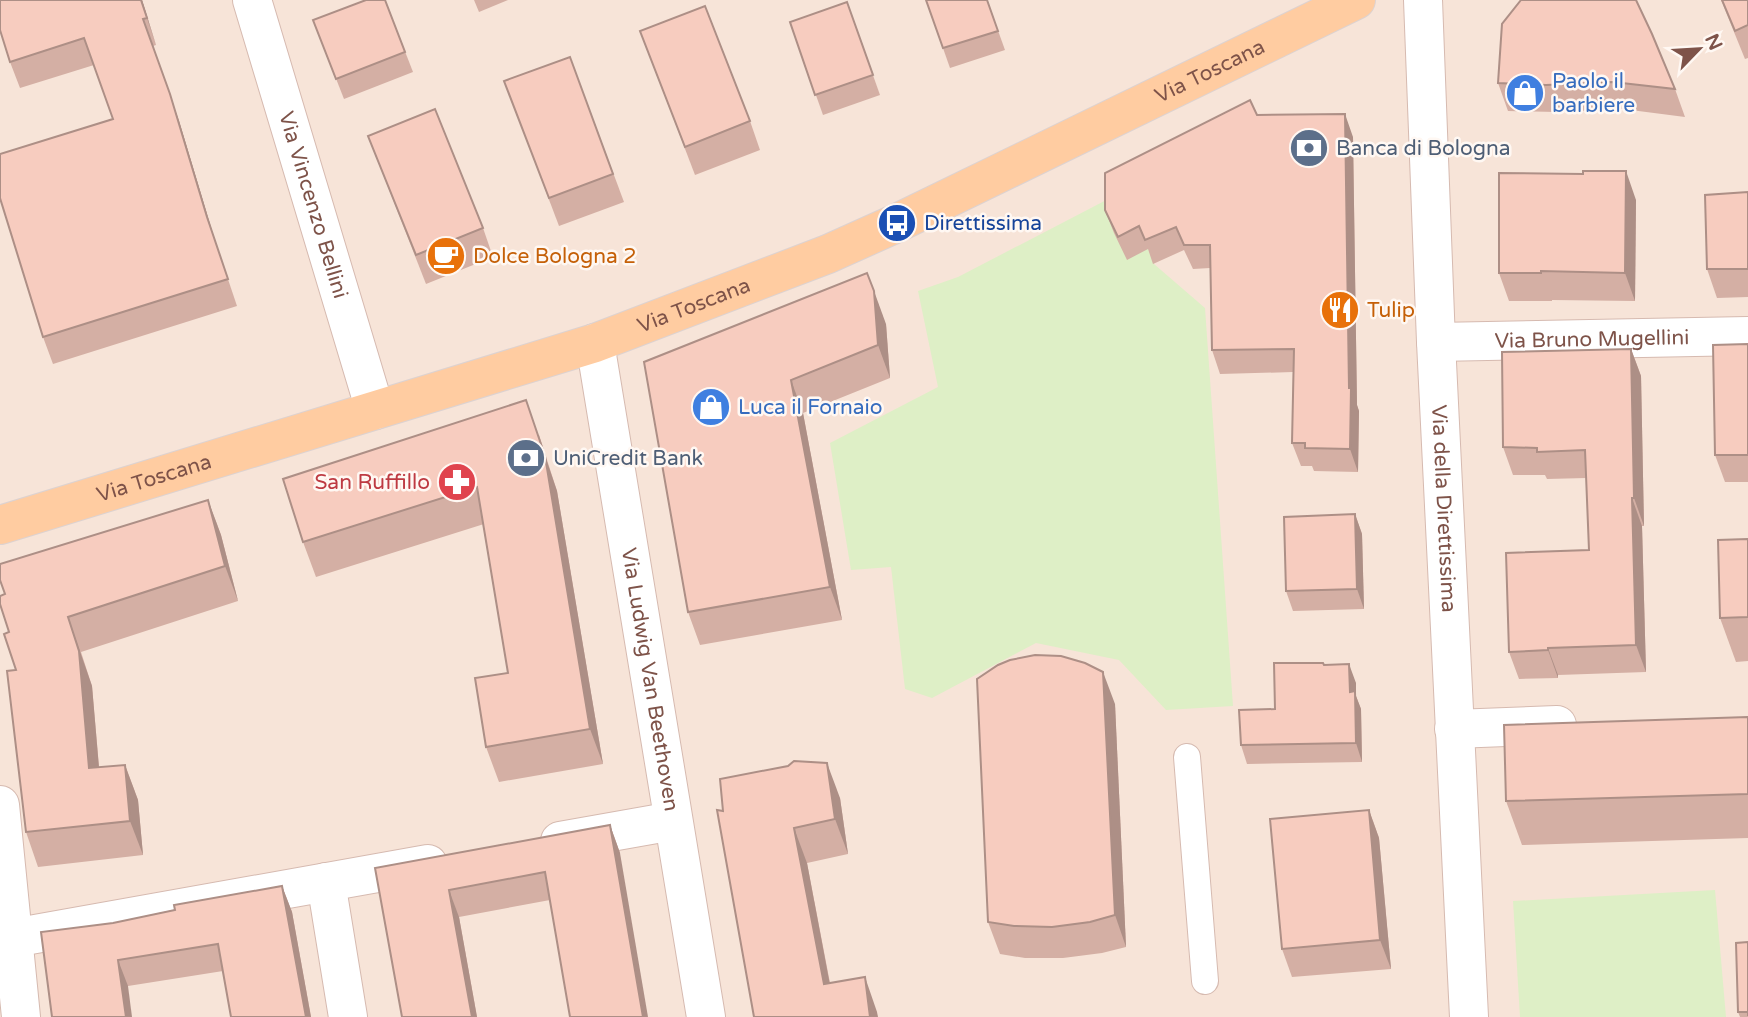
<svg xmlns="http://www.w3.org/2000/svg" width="1748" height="1017" font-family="'Varela Round',sans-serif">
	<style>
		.residential { fill: #f7e4d8 }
		.green { fill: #deefc6 }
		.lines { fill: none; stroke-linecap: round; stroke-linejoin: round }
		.service-casing { stroke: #d6bab0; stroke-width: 28 }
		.minor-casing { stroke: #d6bab0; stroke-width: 40 }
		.primary-casing { stroke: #ddd2d0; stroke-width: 40 }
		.service { stroke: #fff; stroke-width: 26 }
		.minor { stroke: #fff; stroke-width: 38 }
		.primary { stroke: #ffcca1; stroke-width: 38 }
		.wall { fill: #d4afa4 }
		.shaded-wall { fill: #ad8f86 }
		.building { fill: #f7ccbf; stroke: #ad8f86; stroke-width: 2 }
		.labels { text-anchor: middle; stroke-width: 5; stroke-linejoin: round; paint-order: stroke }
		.street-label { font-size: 21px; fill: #7e5349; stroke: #fff8f3 }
		.shop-label { font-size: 21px; fill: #366cbe; stroke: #fff8f3; text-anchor: start }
		.service-label { font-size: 21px; fill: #4e5e75; stroke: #fff8f3; text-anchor: start }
		.transit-label { font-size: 21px; fill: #164399; stroke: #fff8f3; text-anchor: start }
		.food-label { font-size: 21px; fill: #c56008; stroke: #fff8f3; text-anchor: start }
		.health-label { font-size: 21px; fill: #be3a42; stroke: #fff8f3; text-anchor: end }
	</style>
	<rect width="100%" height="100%" fill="#fff3ea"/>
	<!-- residential -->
	<rect class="residential" x="0" y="0" width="1748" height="1017"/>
	<!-- green -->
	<g class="green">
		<polygon points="1114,196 1148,249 1154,264 1205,308 1233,706 1166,710 1119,660 1036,643 932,698 905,689 891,567 851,570 830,443 938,387 918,291 958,277"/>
		<polygon points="1715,890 1726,1017 1520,1017 1513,901"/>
	</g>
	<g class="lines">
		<!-- service casing -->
		<g class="service-casing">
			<polyline id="service" points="1187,757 1205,981"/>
		</g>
		<!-- minor casing -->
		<g class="minor-casing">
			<g id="minor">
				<path id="s1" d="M252,0L375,410"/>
				<path id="s2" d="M1423,0L1436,342L1469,1017"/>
				<path id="s3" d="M1436,342L1748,336"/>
				<path id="s4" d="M595,343L706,1017"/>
				<polyline points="1454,729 1557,725"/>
				<polyline points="0,805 21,1017"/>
				<polyline points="560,841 673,821"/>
				<polyline points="326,882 348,1017"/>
				<polyline points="13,938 428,864"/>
			</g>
		</g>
		<!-- primary casing -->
		<g class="primary-casing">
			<g id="primary">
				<path id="s5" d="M0,525L595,343L828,254L897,223L1356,0"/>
			</g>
		</g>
		<!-- service -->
		<use href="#service" class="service"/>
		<!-- minor -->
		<use href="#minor" class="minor"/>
		<!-- primary -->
		<use href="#primary" class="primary"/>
	</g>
	<!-- wall -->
	<g class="wall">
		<polygon points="0,0 142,0 156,45 153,46 179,121 216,244 237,306 53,364 43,337 113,119 94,65 20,88 10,62"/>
		<polygon points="385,0 413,72 344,99 313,20"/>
		<polygon points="474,0 508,0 479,12"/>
		<polygon points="926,0 987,0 1005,50 950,68"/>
		<polygon points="1721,0 1748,0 1748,58 1745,59"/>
		<polygon points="847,2 880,95 823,115 790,22"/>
		<polygon points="1502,24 1675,89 1685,117 1623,109 1556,112 1508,111 1498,83"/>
		<polygon points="640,31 750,121 760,150 695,175"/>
		<polygon points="570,57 624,202 559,226 504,81"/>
		<polygon points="1257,115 1353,137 1357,405 1359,411 1358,472 1314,471 1312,466 1301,466 1292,443 1293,372 1220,374 1212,350 1210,268 1193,269 1184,250 1153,264 1148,249 1127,260 1114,233 1105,210"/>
		<polygon points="368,136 483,228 493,257 426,284"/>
		<polygon points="1583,174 1636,200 1635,301 1552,300 1552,301 1509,301 1499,273"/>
		<polygon points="1748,192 1748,297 1717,298 1707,269"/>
		<polygon points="886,324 890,378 803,413 842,620 700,645 688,612 644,362"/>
		<polygon points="1748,344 1748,482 1725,482 1715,455"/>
		<polygon points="1631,349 1641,376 1644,526 1642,526 1646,672 1558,675 1558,678 1519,679 1509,652 1589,550 1586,478 1547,479 1545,475 1513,475 1503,447"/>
		<polygon points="539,435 557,491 603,764 499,782 486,747 508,673 484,524 316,577 303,542"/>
		<polygon points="208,500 221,535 238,601 81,652 92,686 99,767 125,765 138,800 143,855 38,867 26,832 16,670 9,632"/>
		<polygon points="1355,514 1362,534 1364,609 1293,611 1286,591"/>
		<polygon points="1748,539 1748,661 1736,662 1720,618"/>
		<polygon points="1324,665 1356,683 1356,696 1361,709 1362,762 1247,764 1241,745 1275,709"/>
		<polygon points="1115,704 1126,947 1102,953 1063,958 1025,958 1000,954 988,922"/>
		<polygon points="1748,717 1748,838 1522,845 1506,801"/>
		<polygon points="788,766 840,798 848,854 807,863 830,983 877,1012 754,1017 723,811"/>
		<polygon points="1369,810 1379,838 1391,969 1292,977 1282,949"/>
		<polygon points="610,825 620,853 550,900 459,917 477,1017 402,1017 375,868"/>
		<polygon points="282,886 292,912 311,1017 231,1017 223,971 128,986 52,1017 113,923"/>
		<polygon points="1748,942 1748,1017 1740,1017 1738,1012"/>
	</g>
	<!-- shaded-wall -->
	<g class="shaded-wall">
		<polygon points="141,0 142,0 156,45"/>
		<polygon points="143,19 179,121 216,244 237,306 207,217"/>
		<polygon points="1345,114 1353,137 1357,405 1359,411 1358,472 1350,449"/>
		<polygon points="1626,171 1636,200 1635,301 1625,273"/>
		<polygon points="874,291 886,324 890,378 878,345"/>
		<polygon points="1631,349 1641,376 1644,526 1634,498"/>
		<polygon points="791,380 803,413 842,620 830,587"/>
		<polygon points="526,400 557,491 603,764 590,729"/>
		<polygon points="1632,498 1642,526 1646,672 1636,645"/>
		<polygon points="208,500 221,535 238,601 225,566"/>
		<polygon points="1355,514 1362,534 1364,609 1357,589"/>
		<polygon points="68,617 92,686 102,803 89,768"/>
		<polygon points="1548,648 1558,675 1558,678 1548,650"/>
		<polygon points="1349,664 1356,683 1356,696 1361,709 1362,762 1356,743 1350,692"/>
		<polygon points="1103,672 1115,704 1126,947 1115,915"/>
		<polygon points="827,763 840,798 848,854 835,819"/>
		<polygon points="125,765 138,800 143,855 130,821"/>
		<polygon points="1369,810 1379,838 1391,969 1380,940"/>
		<polygon points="610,825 620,853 648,1017 643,1017"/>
		<polygon points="794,828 807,863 836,1017 824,984"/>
		<polygon points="282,886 292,912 311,1017 306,1017"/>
		<polygon points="449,890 459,917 477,1017 472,1017"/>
		<polygon points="118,960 128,986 132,1017 126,1017"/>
		<polygon points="865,977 877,1012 878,1017 870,1017"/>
	</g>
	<!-- building -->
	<g class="building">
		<polygon points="0,0 141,0 147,18 143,19 170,94 207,217 228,279 43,337 0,198 0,154 113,119 84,38 10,62 0,30"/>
		<polygon points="366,0 385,0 405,52 336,79 313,20"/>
		<polygon points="926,0 987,0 998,31 943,48"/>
		<polygon points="1521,0 1636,0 1652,34 1675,89 1613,82 1546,85 1498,83 1502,24"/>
		<polygon points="1722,0 1748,0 1748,25 1735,31"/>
		<polygon points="847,2 873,75 815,95 790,22"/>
		<polygon points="705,6 750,121 685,147 640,31"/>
		<polygon points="570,57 613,174 549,198 504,81"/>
		<polygon points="1250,100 1257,115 1345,114 1349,388 1351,388 1350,449 1305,448 1305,443 1292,443 1294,349 1212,350 1210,245 1184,245 1176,227 1145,240 1139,226 1118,237 1105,210 1105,173"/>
		<polygon points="435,109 483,228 416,255 368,136"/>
		<polygon points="1583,171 1626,171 1625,273 1541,271 1541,273 1499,273 1499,173 1583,174"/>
		<polygon points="1748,192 1748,269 1707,269 1705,195"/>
		<polygon points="867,273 874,291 878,345 791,380 830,587 688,612 644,362"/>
		<polygon points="1748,344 1748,455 1715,455 1713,345"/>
		<polygon points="1631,349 1634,498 1632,498 1636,645 1548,648 1548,650 1509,652 1506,553 1589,550 1585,450 1537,452 1537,448 1503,447 1502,352"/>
		<polygon points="526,400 545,456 590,729 486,747 475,678 508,673 477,487 303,542 283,479"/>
		<polygon points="208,500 225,566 68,617 79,651 89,768 125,765 130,821 26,832 7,671 16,670 4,634 9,632 0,604 0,596 5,594 0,580 0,564"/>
		<polygon points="1355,514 1357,589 1286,591 1284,517"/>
		<polygon points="1748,539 1748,617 1720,618 1718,540"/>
		<polygon points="1035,655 1061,656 1085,663 1103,672 1115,915 1090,922 1052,927 1014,926 988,922 977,679 998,665 1010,660"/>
		<polygon points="1274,663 1323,663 1324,665 1349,664 1350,692 1355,691 1356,743 1241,745 1239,710 1275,709"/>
		<polygon points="1748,717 1748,794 1506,801 1504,725"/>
		<polygon points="794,761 827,763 835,819 794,828 824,984 865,977 870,1017 754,1017 717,810 723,811 720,779 788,766"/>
		<polygon points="1369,810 1380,940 1282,949 1270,819"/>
		<polygon points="610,825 643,1017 570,1017 545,872 449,890 472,1017 402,1017 375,868"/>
		<polygon points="282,886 306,1017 231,1017 218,944 118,960 126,1017 52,1017 41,932 113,923 175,910 174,905"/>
		<polygon points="1748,942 1748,1016 1748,1012 1738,1012 1736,943"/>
	</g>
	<!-- icons -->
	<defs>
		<g id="shop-disc" transform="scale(2.0125)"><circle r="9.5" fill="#3f7fe0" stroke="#fff8f3"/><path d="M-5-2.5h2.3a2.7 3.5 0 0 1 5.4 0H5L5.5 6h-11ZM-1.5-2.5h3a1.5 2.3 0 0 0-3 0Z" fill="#fff"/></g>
		<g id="bank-disc" transform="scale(2.0125)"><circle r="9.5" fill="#5c6f8a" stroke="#fff8f3"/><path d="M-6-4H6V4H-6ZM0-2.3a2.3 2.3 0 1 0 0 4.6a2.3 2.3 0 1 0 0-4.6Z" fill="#fff"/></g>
		<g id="bus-disc" transform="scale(2.0125)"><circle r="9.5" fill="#1a4fb4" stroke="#fff8f3"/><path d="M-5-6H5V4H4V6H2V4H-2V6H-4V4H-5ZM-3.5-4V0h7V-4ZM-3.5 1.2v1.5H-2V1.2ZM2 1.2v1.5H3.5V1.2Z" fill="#fff"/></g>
		<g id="cafe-disc" transform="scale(2.0125)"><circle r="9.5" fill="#e8710a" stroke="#fff8f3"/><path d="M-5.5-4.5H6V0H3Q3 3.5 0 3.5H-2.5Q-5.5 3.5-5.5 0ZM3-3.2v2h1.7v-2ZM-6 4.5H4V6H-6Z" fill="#fff"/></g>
		<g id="restaurant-disc" transform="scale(2.0125)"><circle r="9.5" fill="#e8710a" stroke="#fff8f3"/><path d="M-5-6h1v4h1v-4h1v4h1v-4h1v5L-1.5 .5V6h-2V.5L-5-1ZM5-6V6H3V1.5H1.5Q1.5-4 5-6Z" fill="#fff"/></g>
		<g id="pharmacy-disc" transform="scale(2.0125)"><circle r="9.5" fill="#e0444e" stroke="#fff8f3"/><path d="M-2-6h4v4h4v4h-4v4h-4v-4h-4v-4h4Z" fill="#fff"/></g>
	</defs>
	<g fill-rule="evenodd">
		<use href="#shop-disc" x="1525" y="93"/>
		<use href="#bank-disc" x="1309" y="148"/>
		<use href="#bus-disc" x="897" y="223"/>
		<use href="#cafe-disc" x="446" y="256"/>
		<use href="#restaurant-disc" x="1340" y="310"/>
		<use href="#shop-disc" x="711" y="407"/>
		<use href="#bank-disc" x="526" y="458"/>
		<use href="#pharmacy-disc" x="457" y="482"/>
	</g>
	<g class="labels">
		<!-- street labels -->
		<g class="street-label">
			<text dy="7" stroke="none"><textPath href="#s5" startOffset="1295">Via Toscana</textPath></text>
			<text dy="7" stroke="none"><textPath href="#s1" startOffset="214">Via Vincenzo Bellini</textPath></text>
			<text dy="7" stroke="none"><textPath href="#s5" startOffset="728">Via Toscana</textPath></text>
			<text dy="7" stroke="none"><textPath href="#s3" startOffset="156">Via Bruno Mugellini</textPath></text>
			<text dy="7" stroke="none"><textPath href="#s5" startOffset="161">Via Toscana</textPath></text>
			<text dy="7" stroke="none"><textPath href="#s2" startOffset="509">Via della Direttissima</textPath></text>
			<text dy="7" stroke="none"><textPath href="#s4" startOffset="341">Via Ludwig Van Beethoven</textPath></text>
		</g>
		<!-- shop labels -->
		<g class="shop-label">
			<text x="1552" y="88">Paolo il<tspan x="1552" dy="24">barbiere</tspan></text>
			<text x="738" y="414">Luca il Fornaio</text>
		</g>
		<!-- service labels -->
		<g class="service-label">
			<text x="1336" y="155">Banca di Bologna</text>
			<text x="553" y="465">UniCredit Bank</text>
		</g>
		<!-- transit labels -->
		<g class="transit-label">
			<text x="924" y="230">Direttissima</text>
		</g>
		<!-- food labels -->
		<g class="food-label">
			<text x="473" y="263">Dolce Bologna 2</text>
			<text x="1367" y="317">Tulip</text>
		</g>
		<!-- health labels -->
		<g class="health-label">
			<text x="430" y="489">San Ruffillo</text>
		</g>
	</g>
	<!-- north arrow -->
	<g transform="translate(1699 49) rotate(65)" stroke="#fff8f3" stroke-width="5" paint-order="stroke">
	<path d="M0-5L12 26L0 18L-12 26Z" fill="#7e5349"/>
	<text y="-10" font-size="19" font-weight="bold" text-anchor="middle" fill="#7e5349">N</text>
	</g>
</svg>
